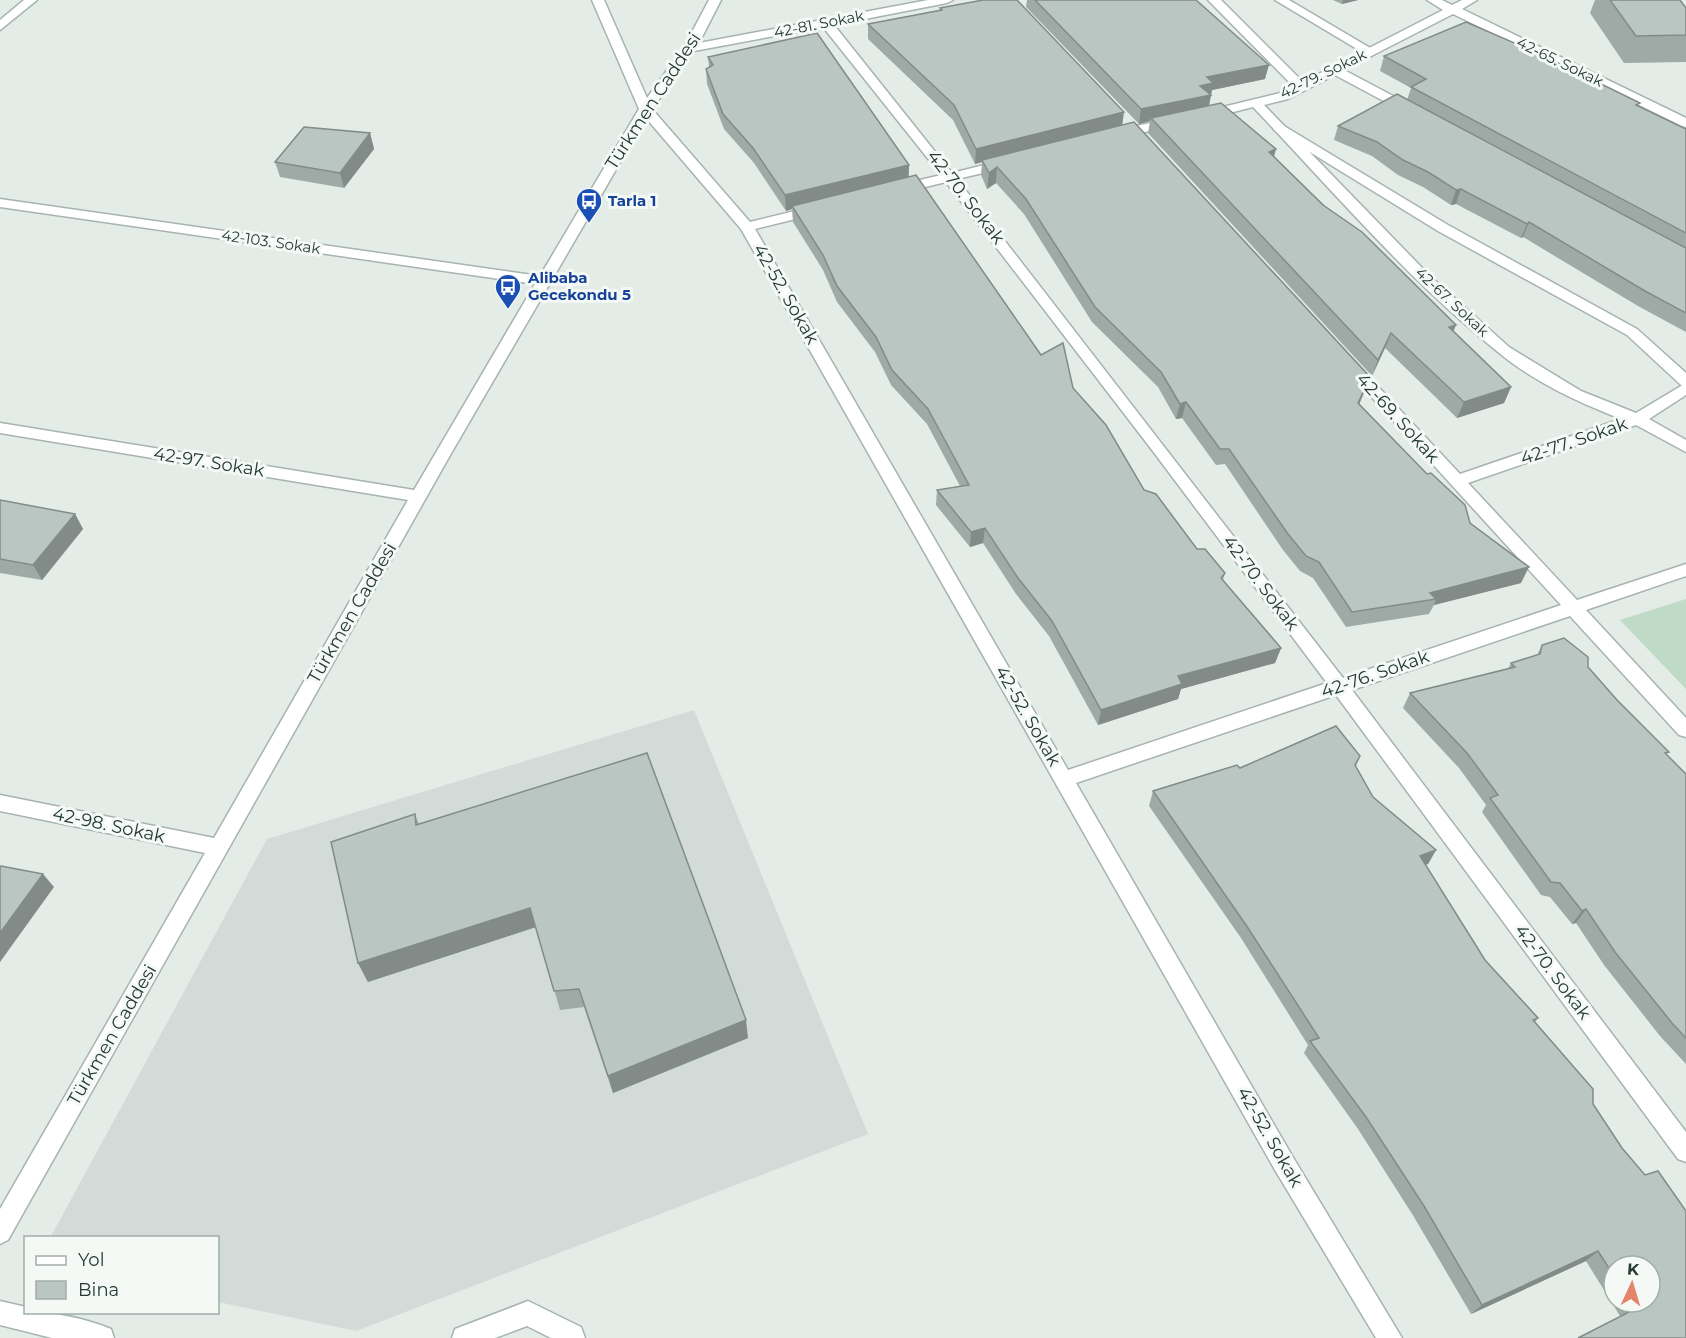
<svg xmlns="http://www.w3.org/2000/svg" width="1686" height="1338" font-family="Montserrat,sans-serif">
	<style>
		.built { fill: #d2dbd7 }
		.green { fill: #bfdac6 }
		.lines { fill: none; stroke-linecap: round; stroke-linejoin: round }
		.lane-casing { stroke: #a7b3af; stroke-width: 3 }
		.street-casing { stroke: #a7b3af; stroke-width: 3 }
		.secondary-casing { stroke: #a3b6af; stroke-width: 3 }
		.lane { fill: #fff; fill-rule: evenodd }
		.street { fill: #fff; fill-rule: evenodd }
		.secondary { fill: #fff; fill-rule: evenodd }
		.wall { fill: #9faaa6; fill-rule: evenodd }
		.shaded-wall { fill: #828b87 }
		.building { fill: #b9c6c1; stroke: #828b87; stroke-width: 1.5 }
		.labels { text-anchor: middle; stroke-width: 6; stroke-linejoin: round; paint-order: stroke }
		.far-street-label { font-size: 15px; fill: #253b35; stroke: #f4f9f6 }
		.far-transit-label { font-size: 15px; font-weight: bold; fill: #164399; stroke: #f4f9f6; text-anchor: start }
		.street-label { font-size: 18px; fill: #253b35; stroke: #f4f9f6 }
	</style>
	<rect width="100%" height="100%" fill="#e4ece8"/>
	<!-- built -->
	<polygon class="built" points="694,710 868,1134 356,1331 218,1302 218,1238 50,1238 267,839"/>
	<!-- green -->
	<polygon class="green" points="1686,599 1686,689 1620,620"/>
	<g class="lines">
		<!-- lane casing -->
		<g class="lane-casing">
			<g id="lane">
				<polygon points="1275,0 1289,0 1377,52 1371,56 1367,55"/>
				<polygon points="1279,123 1448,225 1637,329 1686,373 1686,386 1681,385 1627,335 1438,231 1274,130 1273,127"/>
			</g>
		</g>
		<!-- street casing -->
		<g class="street-casing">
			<g id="street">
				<path d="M592,0H604L647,98L684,47L709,0H721L699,43L928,0H953L947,3L834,25L952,173L1004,160L1009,161L1011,164L1009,167L957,179L1343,678L1561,605L1346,369L1343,366L1346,363H1356L1460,474L1621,419C1578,402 1534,382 1498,352C1408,280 1332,190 1253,107L1206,119L1202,118L1200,115L1202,112L1280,93L1293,86L1208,0H1221L1303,82L1443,10L1427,0H1442L1452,5L1462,0H1477L1462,9L1686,118V127L1682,126L1453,14L1344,70L1414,107L1416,110L1414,113H1406L1335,75L1288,99L1264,105L1429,275L1509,347L1581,391L1636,413L1686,383V395L1649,419L1686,440V452L1636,425L1468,483L1577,600L1686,564V576L1586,610L1686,718V737L1679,735L1570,616L1352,690L1686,1132V1162L1678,1159L1336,695L1076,783L1291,1154L1402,1338H1376L1275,1170L741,229L646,118L449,457L8,1240L0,1244V1209L205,853L0,811V795L214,838L408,500L0,433V423L414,490L535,284L0,207V199L540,276L639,109ZM823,27L941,175L895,186L893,189L895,192L900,193L946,182L1149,446L1327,683L1068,770L755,229L820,213L822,210L815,206L750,222L652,109L694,51Z"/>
				<polygon points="1173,118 1177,119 1179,122 1177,125 1118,138 1112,134 1113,131"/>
				<path d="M0,1301L26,1307V1312C54,1312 84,1318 111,1329L114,1338H52L0,1325Z"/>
				<polygon points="528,1301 581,1327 585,1338 551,1338 527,1326 495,1338 452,1338 455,1329"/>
			</g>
		</g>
		<!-- secondary casing -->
		<g class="secondary-casing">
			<polygon id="secondary" points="24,0 37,0 0,30 0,20"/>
		</g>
		<!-- lane -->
		<use href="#lane" class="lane"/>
		<!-- street -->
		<use href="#street" class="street"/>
		<!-- secondary -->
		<use href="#secondary" class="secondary"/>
	</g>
	<!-- wall -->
	<g class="wall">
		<polygon points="1027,0 1196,0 1265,79 1212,90 1209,106 1274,156 1511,387 1504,403 1457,418 1385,348 1372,376 1148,133 1150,121 1139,124 1026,7"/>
		<polygon points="1333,0 1358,0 1342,4"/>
		<polygon points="1595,0 1680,0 1686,35 1686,62 1624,63 1590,13"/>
		<polygon points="940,8 1122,125 1370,377 1359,404 1470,523 1521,583 1434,605 1429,614 1346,627 1313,578 1300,571 1283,550 1225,464 1216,465 1182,418 1176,419 1158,387 1092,322 1024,214 996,183 987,189 981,175 982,162 975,164 953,120 868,39 868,24 939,10"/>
		<polygon points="1384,56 1638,106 1686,129 1686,332 1638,306 1523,237 1521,238 1456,204 1451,205 1423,187 1398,175 1372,156 1334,140 1338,126 1407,100 1411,88 1380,71"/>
		<polygon points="708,57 909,165 909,177 1041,355 1073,388 1144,490 1197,549 1225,573 1223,580 1281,648 1275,663 1181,689 1178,699 1098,725 1049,636 1016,594 983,543 970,547 936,505 937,490 960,486 927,424 891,385 875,352 837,302 823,270 793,222 792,209 786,211 754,163 724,129 707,84 706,69 709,67"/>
		<polygon points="370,133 374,149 344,188 280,177 275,162"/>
		<polygon points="0,500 75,514 83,529 42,580 0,573"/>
		<polygon points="1542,645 1588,667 1667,755 1686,774 1686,1064 1660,1036 1604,965 1576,923 1572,924 1550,897 1541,895 1482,812 1486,805 1459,768 1403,708 1410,693 1508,669 1511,663 1537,655"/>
		<path d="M1360,756L1356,766L1373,797L1436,850L1428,864L1425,865L1485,960L1538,1018L1535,1022L1593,1104L1686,1338L1620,1316L1586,1261L1471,1314L1414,1217L1358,1129L1304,1053L1308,1045L1241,938L1149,806L1153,791L1240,768ZM1614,1266L1650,1302H1614Z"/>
		<polygon points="415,814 419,824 748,1038 613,1093 584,1007 560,1010 536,927 368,982 358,963"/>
	</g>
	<!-- shaded-wall -->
	<g class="shaded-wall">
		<polygon points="1343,0 1358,0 1342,4"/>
		<polygon points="1269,65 1265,79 1212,90 1208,110 1151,118 1150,121 1139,124 1141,109 1200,86 1207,77"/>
		<polygon points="1124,112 1122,127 982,160 982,162 975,164 976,149"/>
		<polygon points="370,133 374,149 344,188 340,173"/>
		<polygon points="1276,149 1272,165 1269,152"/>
		<polygon points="909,165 908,180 792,206 792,209 786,211 785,195"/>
		<polygon points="997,167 996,183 987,189 989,173"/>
		<polygon points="1461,189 1456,204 1451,205 1456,190"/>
		<polygon points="1529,222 1523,237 1521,238 1527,224"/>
		<polygon points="1456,325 1450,340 1449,327"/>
		<polygon points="1391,333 1385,348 1372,376 1378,360"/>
		<polygon points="1370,377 1364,393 1353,418 1358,403"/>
		<polygon points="1511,387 1504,403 1457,418 1464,402"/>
		<polygon points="1186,402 1182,418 1176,419 1180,404"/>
		<polygon points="75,514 83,529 42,580 33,565"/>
		<polygon points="985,528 983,543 970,547 971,532"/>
		<polygon points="1529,567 1521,583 1434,605 1436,599 1430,593"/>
		<polygon points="1281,648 1275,663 1181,689 1178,699 1098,725 1101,710 1178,676"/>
		<polygon points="1436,850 1428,864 1412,869 1420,856"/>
		<polygon points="43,874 54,887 0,962 0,933"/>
		<polygon points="530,908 536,927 368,982 358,963"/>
		<polygon points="1586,909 1576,923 1572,924 1582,911"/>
		<polygon points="746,1020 748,1038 613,1093 608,1076"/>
		<polygon points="1598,1251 1586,1261 1471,1314 1482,1305"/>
	</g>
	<!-- building -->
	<g class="building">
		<polygon points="983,0 1017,0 1124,112 976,149 954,105 868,24 942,10 940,8"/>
		<polygon points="1035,0 1196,0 1269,65 1207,77 1213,83 1200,86 1211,95 1141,109"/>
		<polygon points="1610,0 1680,0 1686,8 1686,35 1636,36"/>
		<polygon points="1466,22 1540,54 1640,103 1636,105 1686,129 1686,233 1411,87 1426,79 1384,56"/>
		<polygon points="817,33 909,165 785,195 753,148 723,114 706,69 713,65 708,57"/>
		<polygon points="1397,94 1686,248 1686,313 1645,291 1529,222 1527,224 1461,189 1456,190 1428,172 1403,160 1377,142 1338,126"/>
		<polygon points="1221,103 1276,149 1269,152 1323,205 1362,232 1456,325 1449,327 1511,387 1464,402 1391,333 1378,360 1151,118"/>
		<polygon points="1134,122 1370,377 1358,403 1427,474 1431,473 1465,505 1470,523 1529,567 1430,593 1436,599 1352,612 1319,562 1306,556 1288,534 1229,449 1220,449 1186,402 1180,404 1161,372 1095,307 1026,199 997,167 989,173 982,160"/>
		<polygon points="304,127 370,133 340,173 275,162"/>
		<polygon points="916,175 1041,355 1063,343 1073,388 1106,425 1144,490 1156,494 1197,549 1205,549 1225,573 1221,578 1281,648 1178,676 1182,684 1101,710 1052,621 1018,578 985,528 971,532 937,490 969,485 928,409 892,370 876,337 837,286 823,255 792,206"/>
		<polygon points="0,500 75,514 33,565 0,559"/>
		<polygon points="1564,638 1588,657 1588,667 1617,700 1669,752 1665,753 1686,774 1686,1038 1672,1023 1615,952 1586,909 1582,911 1560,883 1551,882 1490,798 1498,795 1467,753 1410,693 1515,667 1511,663 1540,654 1542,645"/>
		<polygon points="1336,726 1360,756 1355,765 1373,797 1436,850 1420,856 1485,960 1538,1018 1533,1020 1593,1089 1593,1104 1622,1148 1645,1175 1658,1171 1686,1211 1686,1338 1578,1338 1635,1309 1630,1302 1650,1302 1650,1266 1614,1266 1614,1276 1598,1251 1482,1305 1424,1206 1366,1117 1310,1041 1319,1038 1246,925 1153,791 1237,765 1240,768"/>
		<polygon points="647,753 746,1020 608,1076 579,989 554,991 530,908 358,963 331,842 415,814 416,825"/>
		<polygon points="1,866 43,874 0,933 0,867"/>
	</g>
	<!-- icons -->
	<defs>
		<g id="bus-pin" transform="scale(1.35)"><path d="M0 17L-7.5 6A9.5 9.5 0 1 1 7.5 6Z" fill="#1a4fb4" stroke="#f4f9f6"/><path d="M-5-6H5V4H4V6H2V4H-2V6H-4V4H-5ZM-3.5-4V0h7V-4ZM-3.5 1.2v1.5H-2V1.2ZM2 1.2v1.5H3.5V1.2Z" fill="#fff"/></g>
	</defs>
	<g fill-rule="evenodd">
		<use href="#bus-pin" x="589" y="201"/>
		<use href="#bus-pin" x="508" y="287"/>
	</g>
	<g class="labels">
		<!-- far-street labels -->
		<g class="far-street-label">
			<text transform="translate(819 24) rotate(-11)" y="5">42-81. Sokak</text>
			<text transform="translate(1560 62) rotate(26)" y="5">42-65. Sokak</text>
			<text transform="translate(1323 74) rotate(-26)" y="5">42-79. Sokak</text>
			<text transform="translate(271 242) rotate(8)" y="5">42-103. Sokak</text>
			<text transform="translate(1452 302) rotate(43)" y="5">42-67. Sokak</text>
		</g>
		<!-- far-transit labels -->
		<g class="far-transit-label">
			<text x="608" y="206">Tarla 1</text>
			<text x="528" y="283">Alibaba<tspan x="528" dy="17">Gecekondu 5</tspan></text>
		</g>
		<!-- street labels -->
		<g class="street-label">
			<text transform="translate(653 101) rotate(-57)" y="6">Türkmen Caddesi</text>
			<text transform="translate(966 197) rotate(52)" y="6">42-70. Sokak</text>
			<text transform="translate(786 294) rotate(60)" y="6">42-52. Sokak</text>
			<text transform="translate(1398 418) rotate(48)" y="6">42-69. Sokak</text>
			<text transform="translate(1574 441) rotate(-19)" y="6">42-77. Sokak</text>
			<text transform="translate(209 462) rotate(9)" y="6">42-97. Sokak</text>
			<text transform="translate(1261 583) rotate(53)" y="6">42-70. Sokak</text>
			<text transform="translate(352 613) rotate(-60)" y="6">Türkmen Caddesi</text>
			<text transform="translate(1375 674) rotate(-19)" y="6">42-76. Sokak</text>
			<text transform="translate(1028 716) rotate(60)" y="6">42-52. Sokak</text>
			<text transform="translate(109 825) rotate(12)" y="6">42-98. Sokak</text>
			<text transform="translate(1553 972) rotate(53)" y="6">42-70. Sokak</text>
			<text transform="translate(112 1035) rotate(-60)" y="6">Türkmen Caddesi</text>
			<text transform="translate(1270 1137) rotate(60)" y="6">42-52. Sokak</text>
		</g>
	</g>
	<!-- legend -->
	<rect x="24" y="1236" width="195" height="78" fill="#f4f9f6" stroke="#a1ada9" stroke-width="1.5"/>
	<rect x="36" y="1256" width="30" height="9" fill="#ffffff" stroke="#a1ada9" stroke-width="1.5"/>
	<text x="78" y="1266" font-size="18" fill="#253b35">Yol</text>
	<rect x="36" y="1281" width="30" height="18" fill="#b9c6c1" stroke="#a1ada9" stroke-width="1.5"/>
	<text x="78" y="1296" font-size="18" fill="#253b35">Bina</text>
	<!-- north arrow -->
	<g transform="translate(1632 1284) rotate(4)"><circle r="28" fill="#f4f9f6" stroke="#a1ada9" stroke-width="1.5"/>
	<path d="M0-4.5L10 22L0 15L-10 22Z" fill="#e3846b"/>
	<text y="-9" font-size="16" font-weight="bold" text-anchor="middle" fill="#253b35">K</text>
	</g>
</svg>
